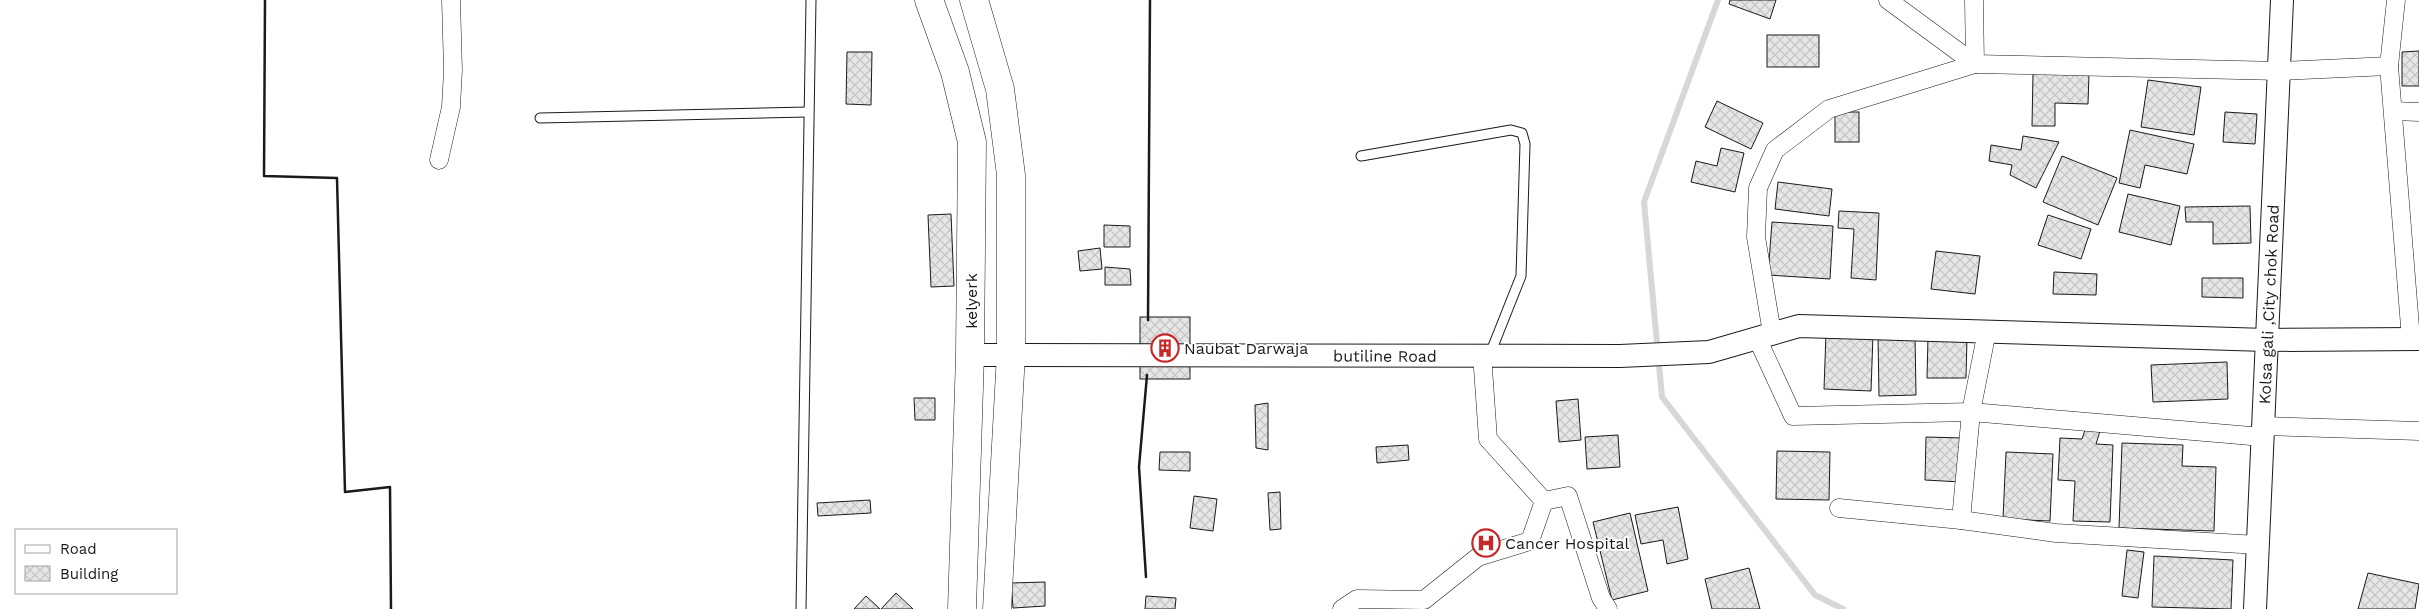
<svg xmlns="http://www.w3.org/2000/svg" width="2419" height="609" font-family="'Work Sans',sans-serif">
	<style>
		.lines { fill: none; stroke-linecap: round; stroke-linejoin: round }
		.stream { stroke: #d7d7d7; stroke-width: 6 }
		.building { fill: url(#building-cross-hatch); stroke: #1a1a1a }
		.service-casing { stroke: #1a1a1a; stroke-width: 11 }
		.minor-casing { stroke: #1a1a1a; stroke-width: 19 }
		.tertiary-casing { stroke: #1a1a1a; stroke-width: 24 }
		.primary-casing { stroke: #1a1a1a; stroke-width: 29 }
		.service { stroke: #fff; stroke-width: 9 }
		.minor { stroke: #fff; stroke-width: 18 }
		.tertiary { stroke: #fff; stroke-width: 22 }
		.primary { stroke: #fff; stroke-width: 28 }
		.wall { stroke: #1a1a1a; stroke-width: 2.5 }
		.labels { text-anchor: middle; stroke-width: 4; stroke-linejoin: round; paint-order: stroke }
		.street-label { font-size: 16px; fill: #1a1a1a; stroke: #fff }
		.poi-label { font-size: 16px; fill: #1a1a1a; stroke: #fff; text-anchor: start }
	</style>
	<defs>
		<pattern id="building-cross-hatch" width="8" height="8" patternUnits="userSpaceOnUse" patternTransform="scale(1.25)"><rect width="8" height="8" fill="#e6e6e6"/><path d="M0 0l8 8M0 8l8-8" fill="none" stroke="#c5c5c5"/></pattern>
	</defs>
	<rect width="100%" height="100%" fill="#fff"/>
	<g class="lines">
		<!-- stream -->
		<polyline class="stream" points="1718,0 1644,202 1662,397 1815,595 1843,609"/>
	</g>
	<!-- building -->
	<g class="building">
		<polygon points="1730,0 1776,0 1770,19 1729,4"/>
		<rect x="1767" y="35" width="52" height="32"/>
		<polygon points="2419,51 2419,86 2402,86 2402,52"/>
		<polygon points="847,52 872,52 871,105 846,104"/>
		<polygon points="2033,73 2089,74 2088,104 2055,103 2055,126 2032,126"/>
		<polygon points="2148,80 2201,87 2194,135 2141,127"/>
		<polygon points="1717,101 1763,123 1751,149 1705,127"/>
		<rect x="1835" y="112" width="24" height="30"/>
		<polygon points="2225,112 2257,114 2255,144 2223,142"/>
		<polygon points="2130,130 2194,144 2187,174 2145,165 2140,188 2119,183"/>
		<polygon points="2023,136 2059,142 2036,188 2010,175 2012,165 1989,161 1991,145 2021,150"/>
		<polygon points="1721,148 1744,153 1735,192 1691,182 1696,161 1717,166"/>
		<polygon points="2062,156 2117,178 2098,225 2043,202"/>
		<polygon points="1778,182 1832,189 1829,216 1775,209"/>
		<polygon points="2128,194 2180,206 2171,245 2119,232"/>
		<polygon points="2250,206 2251,243 2213,244 2213,222 2186,222 2185,207"/>
		<polygon points="1839,211 1879,213 1876,280 1851,278 1854,229 1838,228"/>
		<polygon points="951,214 954,286 931,287 928,215"/>
		<polygon points="2048,215 2091,229 2081,259 2038,245"/>
		<polygon points="1772,222 1833,226 1830,279 1768,275"/>
		<polygon points="1104,225 1130,226 1130,247 1104,247"/>
		<polygon points="1100,248 1102,269 1080,271 1078,251"/>
		<polygon points="1936,251 1980,256 1975,294 1931,289"/>
		<polygon points="1105,267 1130,269 1131,285 1105,285"/>
		<polygon points="2054,272 2097,274 2096,295 2053,294"/>
		<polygon points="2202,278 2243,278 2243,298 2202,297"/>
		<rect x="1140" y="317" width="50" height="62"/>
		<polygon points="1826,333 1873,335 1871,391 1824,389"/>
		<polygon points="1878,336 1915,336 1916,395 1879,396"/>
		<polygon points="1928,337 1967,338 1966,378 1927,378"/>
		<polygon points="2227,362 2228,399 2153,402 2151,365"/>
		<polygon points="914,398 935,398 935,420 915,420"/>
		<polygon points="1578,399 1581,440 1559,442 1556,401"/>
		<polygon points="1268,403 1268,450 1256,448 1255,405"/>
		<polygon points="2086,427 2100,431 2096,444 2113,445 2110,522 2073,521 2075,481 2058,480 2060,438 2082,439"/>
		<polygon points="1618,435 1620,467 1587,469 1585,437"/>
		<polygon points="1926,437 1963,438 1961,482 1925,480"/>
		<polygon points="2122,443 2183,445 2182,466 2216,467 2214,531 2119,528"/>
		<polygon points="1408,445 1409,460 1377,463 1376,447"/>
		<polygon points="1777,451 1830,452 1829,500 1776,499"/>
		<polygon points="1160,452 1190,452 1190,471 1159,470"/>
		<polygon points="2006,452 2053,454 2050,521 2003,519"/>
		<polygon points="1280,492 1281,529 1270,530 1268,493"/>
		<polygon points="1194,496 1217,499 1213,531 1190,528"/>
		<polygon points="870,500 871,513 818,516 817,503"/>
		<polygon points="1678,507 1688,559 1667,564 1663,540 1641,544 1635,515"/>
		<polygon points="1630,513 1648,591 1612,600 1593,522"/>
		<polygon points="2127,550 2144,552 2138,598 2122,596"/>
		<polygon points="2154,556 2233,560 2231,609 2152,607"/>
		<polygon points="1749,568 1760,609 1712,609 1705,579"/>
		<polygon points="2368,573 2419,584 2415,609 2358,609"/>
		<polygon points="1045,582 1045,606 1013,608 1011,583"/>
		<polygon points="896,593 913,609 881,609"/>
		<polygon points="866,596 880,609 854,609"/>
		<polygon points="1146,596 1176,598 1175,609 1145,609"/>
	</g>
	<g class="lines">
		<!-- service casing -->
		<g class="service-casing">
			<g id="service">
				<polyline points="540,118 808,112"/>
				<polyline points="1361,156 1511,130 1522,133 1525,144 1521,276 1490,354"/>
				<polyline points="801,609 811,0"/>
			</g>
		</g>
		<!-- minor casing -->
		<g class="minor-casing">
			<g id="minor">
				<polyline points="1888,0 1975,64 2281,71 2389,66"/>
				<polyline points="2396,0 2389,66 2411,339"/>
				<polyline points="2394,111 2419,112"/>
				<polyline points="439,160 451,107 453,70 451,0"/>
				<polyline points="1772,333 1756,237 1758,188 1775,150 1829,109 1975,64 1974,0"/>
				<polyline points="1757,338 1793,416 1971,412 2263,437"/>
				<polyline points="1482,354 1488,439 1544,501 1568,496 1601,598 1608,609"/>
				<polyline points="2263,426 2419,431"/>
				<polyline points="1839,508 1961,520 2056,533 2258,545"/>
				<polyline points="1961,520 1971,412 1987,331"/>
				<polyline points="1342,609 1357,599 1424,600 1478,557 1530,541 1544,501"/>
			</g>
		</g>
		<!-- tertiary casing -->
		<g class="tertiary-casing">
			<g id="tertiary">
				<path id="s1" d="M970,355L1620,356L1709,352L1799,326L2267,340L2419,339"/>
				<path id="s2" d="M2255,609L2282,0"/>
			</g>
		</g>
		<!-- primary casing -->
		<g class="primary-casing">
			<g id="primary">
				<polyline points="929,0 955,72 972,142 970,355 962,609"/>
				<polyline points="974,0 1000,89 1011,175 1011,354 997,609"/>
			</g>
		</g>
		<!-- service -->
		<use href="#service" class="service"/>
		<!-- minor -->
		<use href="#minor" class="minor"/>
		<!-- tertiary -->
		<use href="#tertiary" class="tertiary"/>
		<!-- primary -->
		<use href="#primary" class="primary"/>
		<!-- wall -->
		<g class="wall">
			<polyline points="265,0 264,176 337,178 345,492 390,487 391,609"/>
			<polyline points="1148,320 1150,0"/>
			<polyline points="1146,577 1139,467 1147,375"/>
		</g>
	</g>
	<!-- icons -->
	<defs>
		<g id="building-ring" transform="scale(1.4375)"><circle r="9.5" fill="#fff" stroke="#c62828" stroke-width="1.5"/><path d="M-4-6H4V6H1V3H-1V6H-4ZM-2.5-4.3h1.7v1.8h-1.7ZM.8-4.3h1.7v1.8H.8ZM-2.5-1h1.7V.8h-1.7ZM.8-1h1.7V.8H.8Z" fill="#c62828"/></g>
		<g id="hospital-ring" transform="scale(1.4375)"><circle r="9.5" fill="#fff" stroke="#c62828" stroke-width="1.5"/><path d="M-5-5h3v3.5h4V-5h3V5h-3V1.5h-4V5h-3Z" fill="#c62828"/></g>
	</defs>
	<g fill-rule="evenodd">
		<use href="#building-ring" x="1165" y="348"/>
		<use href="#hospital-ring" x="1486" y="543"/>
	</g>
	<g class="labels">
		<!-- street labels -->
		<g class="street-label">
			<text transform="translate(971 301) rotate(-90)" y="6">kelyerk</text>
			<text dy="6" stroke="none"><textPath href="#s2" startOffset="305">Kolsa gali ,City chok Road</textPath></text>
			<text dy="6" stroke="none"><textPath href="#s1" startOffset="415">butiline Road</textPath></text>
		</g>
		<!-- poi labels -->
		<g class="poi-label">
			<text x="1184" y="354">Naubat Darwaja</text>
			<text x="1505" y="549">Cancer Hospital</text>
		</g>
	</g>
	<!-- legend -->
	<rect x="15" y="529" width="162" height="65" fill="#ffffff" stroke="#a3a3a3"/>
	<rect x="25" y="545" width="25" height="8" fill="#ffffff" stroke="#a3a3a3"/>
	<text x="60" y="554" font-size="15" fill="#1a1a1a">Road</text>
	<rect x="25" y="566" width="25" height="15" fill="url(#building-cross-hatch)" stroke="#a3a3a3"/>
	<text x="60" y="579" font-size="15" fill="#1a1a1a">Building</text>
</svg>
